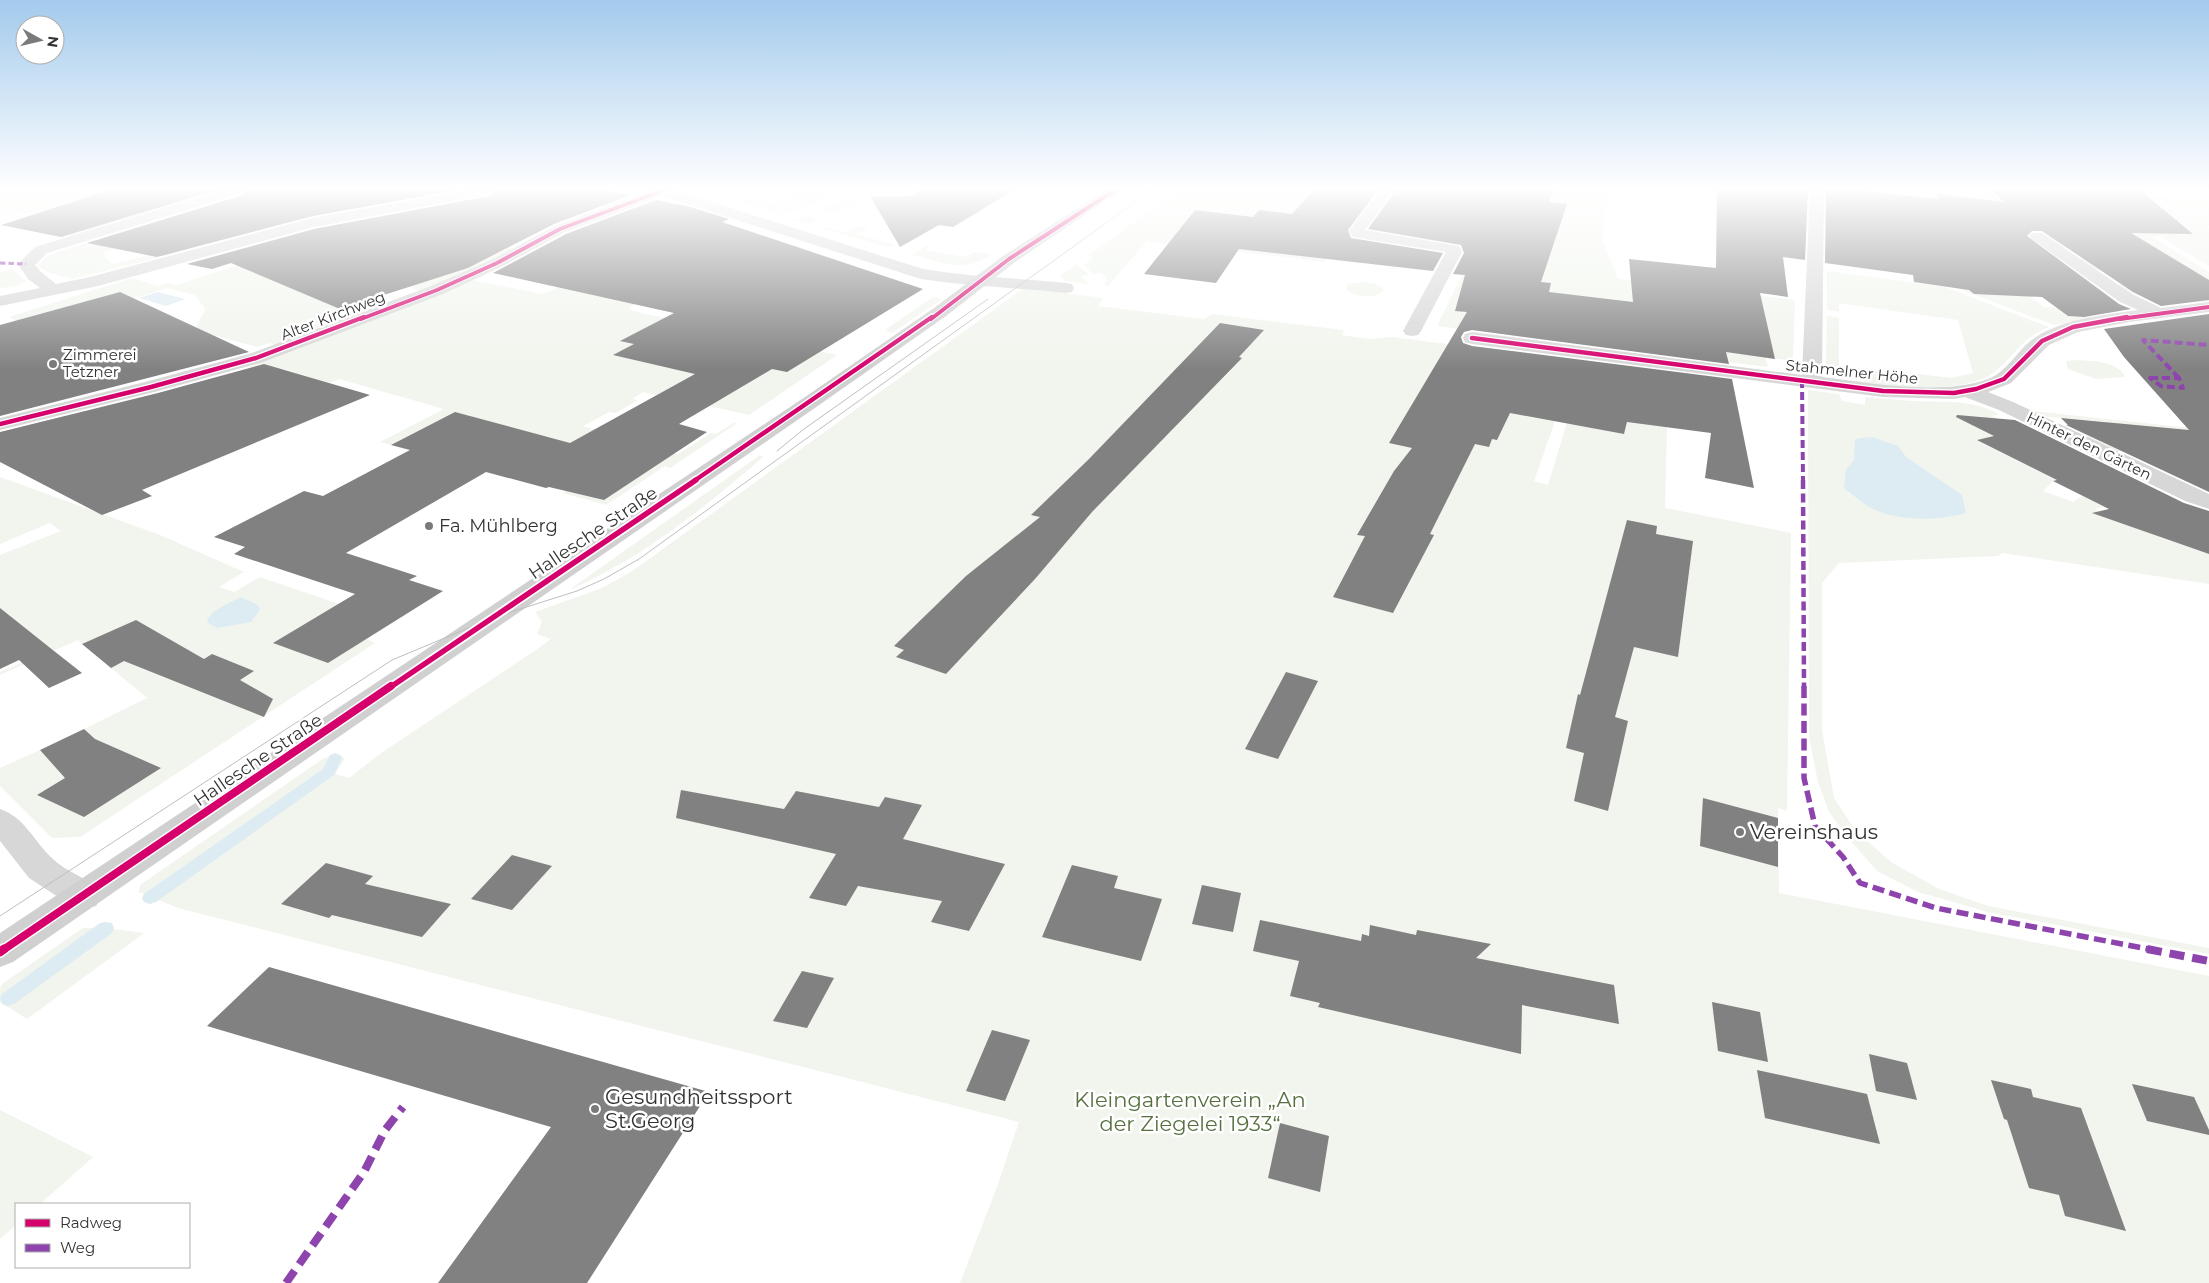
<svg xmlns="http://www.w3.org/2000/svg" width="2209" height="1283" font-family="Montserrat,sans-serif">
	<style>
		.green { fill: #f1f5ed }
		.water { fill: #ddebf3 }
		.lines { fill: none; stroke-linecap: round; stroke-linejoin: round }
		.stream { fill: #ddebf3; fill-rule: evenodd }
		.building { fill: #818181 }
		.street { fill: #d7d7d7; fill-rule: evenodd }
		.secondary { fill: #d0d0d0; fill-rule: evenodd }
		.tram { stroke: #bebebe; stroke-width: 1 }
		.quiet-far4 { stroke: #8e44ad; stroke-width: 3; stroke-dasharray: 5.5 3; stroke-linecap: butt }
		.quiet-far3 { stroke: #8e44ad; stroke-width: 4; stroke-dasharray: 8 4; stroke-linecap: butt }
		.quiet-far2 { stroke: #8e44ad; stroke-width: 4.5; stroke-dasharray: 9 4.5; stroke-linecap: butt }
		.quiet-far1 { stroke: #8e44ad; stroke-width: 5.5; stroke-dasharray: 12 5.5; stroke-linecap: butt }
		.quiet { stroke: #8e44ad; stroke-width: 8; stroke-dasharray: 15 8; stroke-linecap: butt }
		.cycleway-far4-casing { stroke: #fff; stroke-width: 5.5 }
		.cycleway-far3-casing { stroke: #fff; stroke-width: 7 }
		.cycleway-far2-casing { stroke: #fff; stroke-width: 9 }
		.cycleway-far1-casing { stroke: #fff; stroke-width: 11 }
		.cycleway-casing { stroke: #fff; stroke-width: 12 }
		.cycleway-far4 { stroke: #d6006c; stroke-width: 4 }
		.cycleway-far3 { stroke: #d6006c; stroke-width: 4.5 }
		.cycleway-far2 { stroke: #d6006c; stroke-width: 5.5 }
		.cycleway-far1 { stroke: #d6006c; stroke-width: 8 }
		.cycleway { stroke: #d6006c; stroke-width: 9 }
		.poi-dot { fill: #7a7a7a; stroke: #fff; stroke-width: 2 }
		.labels { text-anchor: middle; stroke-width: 5; stroke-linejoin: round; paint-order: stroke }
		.far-street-label { font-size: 15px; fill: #333; stroke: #fff }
		.far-poi-label { font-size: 15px; fill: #333; stroke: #fff; text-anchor: start }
		.poi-label { font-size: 18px; fill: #333; stroke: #fff; text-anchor: start }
		.street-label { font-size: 18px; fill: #333; stroke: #fff }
		.near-poi-label { font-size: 21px; fill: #333; stroke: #fff; text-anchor: start }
		.near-park-label { font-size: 21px; fill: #56703f; stroke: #fff }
	</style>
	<rect width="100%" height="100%" fill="#fff"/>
	<!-- green -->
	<g class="green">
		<path d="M0,190H225L69,237L57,234L96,221L113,224L133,215C102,211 77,211 47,213C30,213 16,212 0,217Z"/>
		<polygon points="730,190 761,190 731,200 715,195"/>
		<path d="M777,190H910C894,198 877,196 860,194L864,191L858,190L781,215L739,202L754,197L776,204L788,200L785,198L794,195Z"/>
		<polygon points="1178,190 1314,190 1306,198 1298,215 1259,210 1248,221 1327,258 1325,262 1147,241 1108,286 1103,284 1108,281 1101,273 1093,274 1084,265 1094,257 1088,256"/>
		<polygon points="1398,190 1473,190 1550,199 1553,190 1612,190 1606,211 1602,239 1618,279 1795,300 1793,361 1765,357 1768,367 1437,326 1468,263 1512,244 1552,249 1556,239 1516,234 1442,239 1377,231 1372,228"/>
		<path d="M1858,190H2068L2080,200L2128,215L2099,190H2148L2156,196L2209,200V226L2207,227L2209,228V266L2159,236H2151L2209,272V302C2168,302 2152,306 2115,284L2139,285L2128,277L2103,276L2116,275L2105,270H2095L2078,258H2094L2100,248L2060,246L2042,235L2137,237L2108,220L2011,215L2023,291L2044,307L2057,308L2068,316L2093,317L2054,325L1951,286L1867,198L1866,191Z"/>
		<polygon points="845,200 857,200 864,203 850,204 854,211 844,209 833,213 817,208"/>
		<polygon points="806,216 820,219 811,224 844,232 858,226 869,229 857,234 896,245 888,247 794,220"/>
		<polygon points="711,219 758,233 733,241 755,260 795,245 803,248 639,302 629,308 633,311 837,355 749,415 709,406 706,408 643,392 632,399 638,400 616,413 609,412 583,426 678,454 711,433 716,434 734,423 737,423 670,468 665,466 606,505 563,493 606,466 492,473 380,442 444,409 339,379 329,383 284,369 236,377 263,358 472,280 543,294"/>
		<path d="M119,233H143L160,245L182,252L164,256C139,242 130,245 102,252L107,255L103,256L113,264L151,255L157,258L72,279L50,273L37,266L45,258L54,253Z"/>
		<path d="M439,244L485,260L509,248L518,250L424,292L383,278L316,298L340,309C354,305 369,297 383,302L276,345L269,343L258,347L212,335L200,336L193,334L205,309L195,295L167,288L108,306L95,299L32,316L28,326L9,317L132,278L158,286L167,283L176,285L263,257Z"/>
		<path d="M926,246H930L925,250L965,257L974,252L992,254C963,274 943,262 912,255Z"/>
		<polygon points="1077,264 1089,275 1081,276 1089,284 1065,281 1061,275"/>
		<polygon points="12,269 26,281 17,286 0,288 0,273"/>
		<path d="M1827,271L1945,287L2049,327C2020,338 2013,359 1990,375C1964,393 1876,389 1847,380L1866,382L1842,370L1830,368L1826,363L1827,316L1839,318V365L1910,375V373L1951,378L1973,373L1958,320L1839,303V312L1827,310Z"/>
		<path d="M1364,282L1376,284L1384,290C1376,300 1354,297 1346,289L1348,284Z"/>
		<polygon points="1024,288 1104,298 1098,306 1204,319 1212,314 1344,330 1342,335 1369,339 1392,337 1487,349 1555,421 1534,481 1548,485 1567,423 1624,434 1627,425 1619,402 1667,427 1665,508 1791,533 1787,811 1778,808 1779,893 2209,976 2209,1283 960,1283 997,1187 1019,1122 178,908 139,892 140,885 324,758 339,755 345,758 335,774 349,778 384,751 536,650 551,639 537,634 542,622 535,612 602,588 631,572"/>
		<polygon points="933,297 942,299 892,333 885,330"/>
		<path d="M2079,360C2093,361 2119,362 2125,377L2096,379L2068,369L2066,361Z"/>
		<path d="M1808,390L1839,394L1842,401L1865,405V397C1881,398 1896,400 1912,401C1946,403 1967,398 1999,414L1992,416L2000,420L1974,426L1994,436L1978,440L2092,472L2053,481L2043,491L2073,502L2083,496L2104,507L2095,509L2111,518L2179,514L2159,537L2209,554V584L2002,553L1998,556L1839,563L1822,583V730L1834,798L1855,830L1891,862L1939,889L1988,906L2209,948V954L1988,912L1918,892L1877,871L1849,839L1829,812L1818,782L1809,737Z"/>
		<polygon points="2031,411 2209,430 2115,452 2085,438 2080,432 2122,436 2109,422 2039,416"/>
		<path d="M760,455L763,457C704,508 641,559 569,590Z"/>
		<polygon points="0,477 160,535 244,572 219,587 234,592 260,577 339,604 274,643 328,663 366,639 375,643 80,837 52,838 0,786 0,768 40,750 48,758 92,737 84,729 147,698 111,668 148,627 136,620 82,644 78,640 0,675 0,672 50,650 0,622 0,555 61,531 50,523 0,544"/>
		<polygon points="83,928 106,928 144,933 27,1019 0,1002 0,989 2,984"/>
		<polygon points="0,1110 93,1157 40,1204 16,1204 16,1225 0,1239"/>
	</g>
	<!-- water -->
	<g class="water">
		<polygon points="158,292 185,299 166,306 139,298"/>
		<path d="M1872,437L1898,446L1906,457L1962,495L1966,513C1937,521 1897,522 1869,507C1861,502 1852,494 1844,488L1846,470L1854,460L1855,439Z"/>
		<path d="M241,597L258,605L260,610L251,622L217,628L207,622C211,609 229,604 241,597Z"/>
	</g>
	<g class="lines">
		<!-- stream -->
		<g class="stream">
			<polygon points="335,753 340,755 342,758 334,775 156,902 150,904 144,902 142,898 144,894 323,769 330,755"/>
			<polygon points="106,922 112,923 114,928 112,933 14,1004 8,1006 2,1004 0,998 2,994 100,923"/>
		</g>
	</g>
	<!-- building -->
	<g class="building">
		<polygon points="110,190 217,190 61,237 1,225"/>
		<polygon points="246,190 457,190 313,216 157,257 87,243 243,195"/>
		<polygon points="498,190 601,190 631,195 554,224 468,268 340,309 231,263 212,269 187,264 314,229 489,196"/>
		<polygon points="922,190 1014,190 953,227 939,225 900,247 870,196 910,196"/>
		<polygon points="1314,190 1378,190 1348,230 1351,238 1443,253 1433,271 1239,249 1216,283 1144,274 1195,210 1253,217 1259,210 1292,214"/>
		<polygon points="1396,190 1553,190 1549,202 1567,204 1541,282 1551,283 1549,292 1633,302 1629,259 1716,268 1717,190 1808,190 1805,260 1783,257 1788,297 1760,293 1775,359 1726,352 1729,364 1472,330 1464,332 1461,337 1463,343 1472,346 1732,379 1754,488 1705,478 1711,433 1627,422 1624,434 1510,413 1497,440 1492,439 1489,447 1475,444 1430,534 1434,535 1393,613 1333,597 1365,536 1357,535 1394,471 1412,448 1389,443 1467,312 1455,311 1465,275 1453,274 1464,253 1461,245 1368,229"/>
		<polygon points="1826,190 1854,190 1938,199 1937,194 2004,202 1992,190 2140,190 2193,234 2131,233 2209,280 2209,300 2161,306 2133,292 2042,231 2032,231 2027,236 2119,304 2131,309 2084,317 2068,316 2042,297 1974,294 1969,290 1914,282 1913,275 1825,263"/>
		<polygon points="656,200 687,206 729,219 722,222 923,289 787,372 772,369 679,424 707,432 604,500 549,487 546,488 486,472 346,553 417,576 409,580 443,591 328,663 273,643 355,594 234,554 245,547 214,537 304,491 323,496 410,450 391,445 455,412 570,443 695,374 613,355 634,344 620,341 674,313 493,273 566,234"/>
		<polygon points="120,292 249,352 0,416 0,325"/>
		<polygon points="2209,314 2209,492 2066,425 2068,425 2061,418 2189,430 2124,357 2104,329"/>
		<polygon points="1220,323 1264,330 1239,357 1242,358 1092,512 1035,579 946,674 896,657 904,650 894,646 966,576 1040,517 1031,515 1088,460"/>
		<polygon points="264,364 370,395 142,490 152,496 102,515 0,462 0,432 158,393"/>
		<polygon points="1957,415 2015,420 2184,503 2209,511 2209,554 2092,513 2109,509 2053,481 2057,480 1977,440 1994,436 1956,417"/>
		<polygon points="1627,520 1657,526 1656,534 1693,541 1678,657 1634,647 1615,717 1628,721 1608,811 1574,801 1584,753 1566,748 1578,694 1580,695"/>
		<polygon points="0,608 49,647 82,673 49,688 19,660 0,669"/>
		<polygon points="136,620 204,659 212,654 254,671 240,680 273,699 264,717 124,661 111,668 82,644"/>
		<polygon points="1286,672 1318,681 1278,759 1245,749"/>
		<polygon points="84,729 95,739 161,768 84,817 37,795 65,778 40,750"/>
		<polygon points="681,790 784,809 796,791 879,807 885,797 922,805 903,839 1005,864 969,931 931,922 942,901 858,886 846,906 809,898 836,854 676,818"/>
		<polygon points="1703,798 1778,818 1778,867 1700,846"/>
		<polygon points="512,855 552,866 512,910 471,899"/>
		<polygon points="326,863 373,876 365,884 451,904 422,937 332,915 329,918 281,904"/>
		<polygon points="1072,865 1118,876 1114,888 1162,899 1141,961 1042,937"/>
		<polygon points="1202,885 1241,893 1233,932 1192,924"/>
		<polygon points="1260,920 1361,941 1362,934 1369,936 1370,925 1416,935 1417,930 1491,944 1476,958 1614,985 1619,1024 1522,1005 1521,1054 1318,1007 1320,1003 1290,996 1299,961 1253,951"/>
		<polygon points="269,967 709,1092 587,1283 438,1283 551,1127 207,1026"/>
		<polygon points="802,971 834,978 807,1028 773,1021"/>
		<polygon points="1712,1002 1760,1012 1768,1062 1718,1051"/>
		<polygon points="992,1030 1030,1040 1005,1101 966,1091"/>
		<polygon points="1869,1054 1907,1063 1917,1100 1876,1091"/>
		<polygon points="1757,1070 1867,1094 1880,1144 1765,1118"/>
		<polygon points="1991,1080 2031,1089 2033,1097 2081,1108 2126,1231 2065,1216 2059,1195 2029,1188 2007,1120 2004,1119"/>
		<polygon points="2132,1084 2194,1097 2209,1130 2209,1135 2147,1121"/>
		<polygon points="1280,1123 1329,1136 1320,1192 1268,1178"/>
	</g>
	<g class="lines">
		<!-- street -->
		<g class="street">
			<polygon points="223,190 244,190 242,193 47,253 35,265 40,271 56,284 90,277 313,218 467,190 496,190 489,194 314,227 98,286 0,306 0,296 40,288 28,279 18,264 35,247"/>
			<path d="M651,190H673L923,269C971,277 1018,278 1066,283L1072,284L1074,288L1072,292L1066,293C1018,288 969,286 921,279L662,196L565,232L503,266L443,294L263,362L158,391L0,430V418L145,382L249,354L431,286L491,260L555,226Z"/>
			<polygon points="1380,190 1394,190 1365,230 1459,246 1462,252 1421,331 1418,335 1412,336 1406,335 1403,331 1446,252 1353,237 1349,231"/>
			<path d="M1810,190H1824L1822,377C1871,383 1941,396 1988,379C2008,372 2018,348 2036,337C2065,318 2105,315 2138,310L2120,302L2032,239L2029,236L2032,233H2042L2132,294L2161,308L2209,302V312L2129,322L2078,332L2049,345L2011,383L1988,392L2013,402L2209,494V509L2185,501L1999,410L1965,397L1954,399L1883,397L1472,344L1465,342L1463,338L1465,334L1472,332L1802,375Z"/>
			<path d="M0,809C25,817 34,842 53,859C68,874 91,877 102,896L96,906L84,909L72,906L29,878L0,841Z"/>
		</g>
		<!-- secondary -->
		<polygon class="secondary" points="1106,190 1122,190 1015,262 946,316 822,403 13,962 0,967 0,933 808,395 934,308 1003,256"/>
		<!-- tram -->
		<g class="tram">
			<polyline points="777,451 804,429 988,299"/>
			<polyline points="0,916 392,660 495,617 577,591 604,579 639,559 1152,190"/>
		</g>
		<!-- quiet-far4 -->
		<polyline class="quiet-far4" points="0,263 26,264"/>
		<!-- quiet-far3 -->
		<g class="quiet-far3">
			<polygon points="2150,378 2179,378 2183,388 2161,386"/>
			<polyline points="2179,378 2143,340 2209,345"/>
			<polyline points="1802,380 1803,481"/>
		</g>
		<!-- quiet-far2 -->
		<polyline class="quiet-far2" points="1803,480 1804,688"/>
		<!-- quiet-far1 -->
		<polyline class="quiet-far1" points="1804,686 1804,778 1815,826 1843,857 1860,883 1936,908 2153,950"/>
		<!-- quiet -->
		<g class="quiet">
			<polyline points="2147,949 2209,961"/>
			<polyline points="286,1283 364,1172 385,1130 403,1107"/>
		</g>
		<!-- cycleway-far4 casing -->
		<g class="cycleway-far4-casing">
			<g id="cycleway-far4">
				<polyline points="361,319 437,290 497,263 560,229 664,190"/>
				<polyline points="931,319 1009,259 1115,190"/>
				<polyline points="2120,319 2209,307"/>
			</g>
		</g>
		<!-- cycleway-far3 casing -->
		<g class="cycleway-far3-casing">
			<g id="cycleway-far3">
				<polyline points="1472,338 1883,391 1954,393 1976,389 2004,379 2042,341 2073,327 2127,317"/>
				<polyline points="0,424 151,387 256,358 364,317"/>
				<polyline points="694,481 932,317"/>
			</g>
		</g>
		<!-- cycleway-far2 casing -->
		<g class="cycleway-far2-casing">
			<polyline id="cycleway-far2" points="389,688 696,480"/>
		</g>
		<!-- cycleway-far1 casing -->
		<g class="cycleway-far1-casing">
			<polyline id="cycleway-far1" points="3,950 391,686"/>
		</g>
		<!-- cycleway casing -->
		<g class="cycleway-casing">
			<polyline id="cycleway" points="0,952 4,949"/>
		</g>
		<!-- cycleway-far4 -->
		<use href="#cycleway-far4" class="cycleway-far4"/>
		<!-- cycleway-far3 -->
		<use href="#cycleway-far3" class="cycleway-far3"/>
		<!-- cycleway-far2 -->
		<use href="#cycleway-far2" class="cycleway-far2"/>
		<!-- cycleway-far1 -->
		<use href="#cycleway-far1" class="cycleway-far1"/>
		<!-- cycleway -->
		<use href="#cycleway" class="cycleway"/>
	</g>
	<!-- sky -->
	<linearGradient id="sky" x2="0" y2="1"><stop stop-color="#a3caec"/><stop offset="0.51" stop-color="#fff"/><stop offset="1" stop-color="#fff" stop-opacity="0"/></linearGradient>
	<rect width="2209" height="370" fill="url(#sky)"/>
	<!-- markers -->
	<g class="poi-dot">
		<circle cx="53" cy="364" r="5"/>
		<circle cx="429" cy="526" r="5"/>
		<circle cx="1740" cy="832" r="5"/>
		<circle cx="595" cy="1109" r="5"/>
	</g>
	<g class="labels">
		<!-- far-street labels -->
		<g class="far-street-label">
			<text transform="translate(333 316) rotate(-21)" y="5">Alter Kirchweg</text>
			<text transform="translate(1852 372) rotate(6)" y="5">Stahmelner Höhe</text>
			<text transform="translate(2089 446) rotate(26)" y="5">Hinter den Gärten</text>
		</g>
		<!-- far-poi labels -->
		<g class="far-poi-label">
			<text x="63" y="360">Zimmerei<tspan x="63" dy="17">Tetzner</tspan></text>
		</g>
		<!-- poi labels -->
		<g class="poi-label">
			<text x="439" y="532">Fa. Mühlberg</text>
		</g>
		<!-- street labels -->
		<g class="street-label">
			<text transform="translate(593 533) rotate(-34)" y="6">Hallesche Straße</text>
			<text transform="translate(258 760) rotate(-34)" y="6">Hallesche Straße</text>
		</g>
		<!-- near-poi labels -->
		<g class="near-poi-label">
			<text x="1750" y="839">Vereinshaus</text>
			<text x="605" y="1104">Gesundheitssport<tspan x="605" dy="24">St.Georg</tspan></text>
		</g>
		<!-- near-park labels -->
		<g class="near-park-label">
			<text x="1190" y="1107">Kleingartenverein „An<tspan x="1190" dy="24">der Ziegelei 1933“</tspan></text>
		</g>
	</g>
	<!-- legend -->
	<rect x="15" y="1203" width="175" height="65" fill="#ffffff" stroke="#adadad"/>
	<rect x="25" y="1219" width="25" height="8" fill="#d6006c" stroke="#adadad"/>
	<text x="60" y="1228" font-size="15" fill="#333333">Radweg</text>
	<rect x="25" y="1244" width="25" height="8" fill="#8e44ad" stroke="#adadad"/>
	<text x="60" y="1253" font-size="15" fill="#333333">Weg</text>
	<!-- north arrow -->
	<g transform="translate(40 40) rotate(98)"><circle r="24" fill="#ffffff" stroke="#adadad"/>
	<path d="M0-4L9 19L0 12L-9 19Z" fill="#7a7a7a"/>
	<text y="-8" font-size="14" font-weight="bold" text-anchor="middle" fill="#333333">N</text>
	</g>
</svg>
